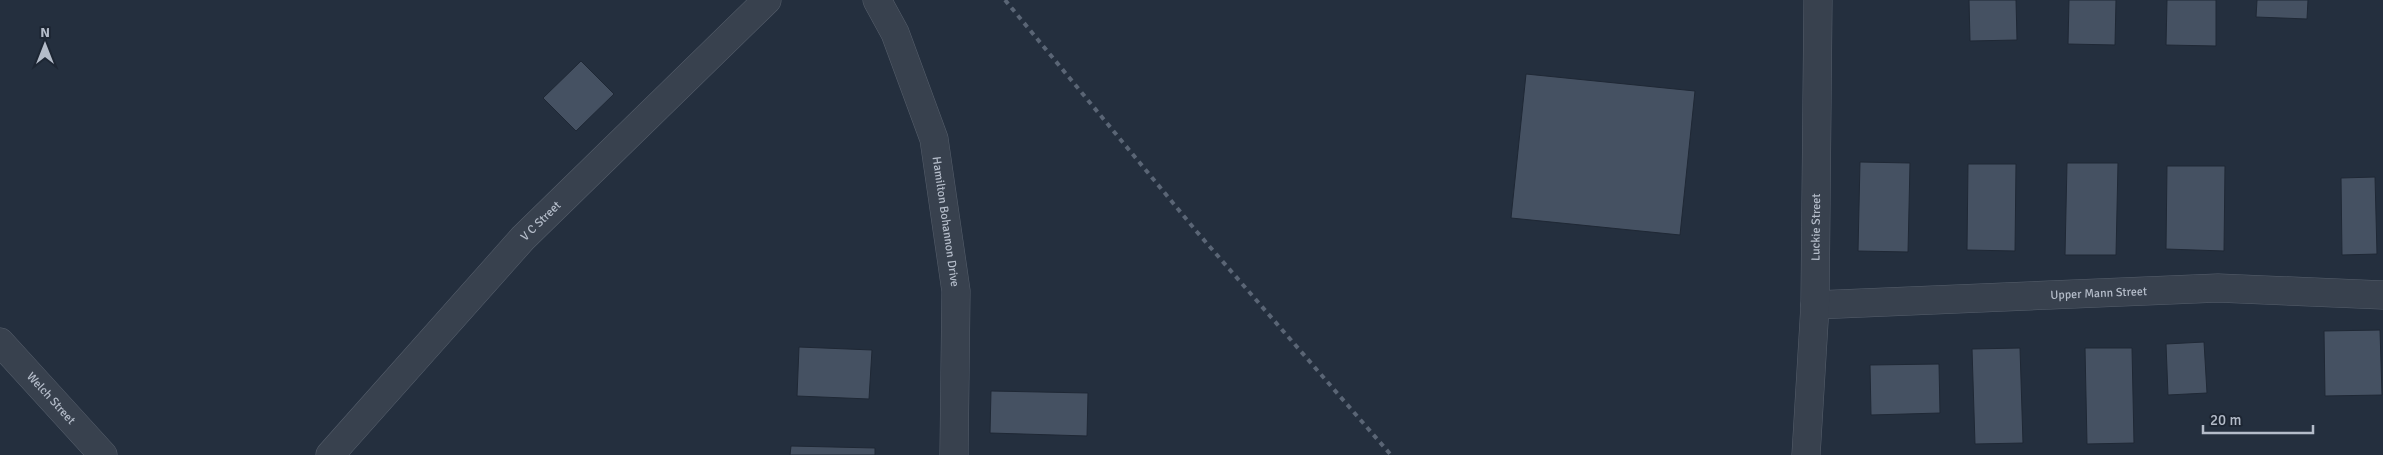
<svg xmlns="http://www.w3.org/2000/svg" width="2383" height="455" font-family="Signika,sans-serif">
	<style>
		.building { fill: #455162; stroke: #1f2835 }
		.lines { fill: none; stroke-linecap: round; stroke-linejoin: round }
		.minor-casing { stroke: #565f6c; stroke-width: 29 }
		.minor { stroke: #38414e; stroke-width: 28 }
		.rail { stroke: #5a6575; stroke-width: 4; stroke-dasharray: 5 5; stroke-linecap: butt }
		.labels { text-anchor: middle; stroke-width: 4; stroke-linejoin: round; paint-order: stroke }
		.street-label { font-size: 12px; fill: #b4bcc9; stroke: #1d2633 }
	</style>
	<rect width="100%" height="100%" fill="#242f3e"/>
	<!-- building -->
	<g class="building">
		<polygon points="1969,0 2016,0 2017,40 1970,41"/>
		<polygon points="2069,0 2116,0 2115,45 2068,44"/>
		<polygon points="2167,0 2216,0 2216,46 2166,45"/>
		<polygon points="2257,0 2308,0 2307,19 2256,17"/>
		<polygon points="581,61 614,94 576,131 543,98"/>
		<polygon points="1526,74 1695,91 1680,235 1511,218"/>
		<polygon points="1860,162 1910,163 1908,252 1858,251"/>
		<polygon points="2067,163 2118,163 2116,255 2065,255"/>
		<polygon points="1968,164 2016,164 2015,251 1967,250"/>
		<polygon points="2167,166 2225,166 2224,251 2166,249"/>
		<polygon points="2375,177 2377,254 2342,255 2341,178"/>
		<polygon points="2380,330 2382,395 2325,396 2324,331"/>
		<polygon points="2204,342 2207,393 2168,395 2166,344"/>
		<polygon points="799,347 872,350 869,399 797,396"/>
		<polygon points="2020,348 2023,443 1975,444 1972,349"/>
		<polygon points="2085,348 2132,348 2134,443 2087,444"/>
		<polygon points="1939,364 1940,413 1871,415 1870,365"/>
		<polygon points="991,391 1088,393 1087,436 990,433"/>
		<polygon points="791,446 875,448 875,455 790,455"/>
	</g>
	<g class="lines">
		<!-- minor casing -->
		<g class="minor-casing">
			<g id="minor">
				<path id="s1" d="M877,0L895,33L934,139L956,291L954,455"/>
				<path id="s2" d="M1815,305L2218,288L2383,295"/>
				<path id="s3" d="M0,342L103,455"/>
				<path id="s4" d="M330,455L523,238L767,0"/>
				<path id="s5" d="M1806,455L1815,305L1818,0"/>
			</g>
		</g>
		<!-- minor -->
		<use href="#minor" class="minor"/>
		<!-- rail -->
		<polyline class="rail" points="1005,0 1197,232 1391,455"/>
	</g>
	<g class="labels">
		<!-- street labels -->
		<g class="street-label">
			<text dy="4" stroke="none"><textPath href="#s4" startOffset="315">V C Street</textPath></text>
			<text dy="4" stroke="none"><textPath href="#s1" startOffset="234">Hamilton Bohannon Drive</textPath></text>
			<text dy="4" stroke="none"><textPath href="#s5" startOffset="228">Luckie Street</textPath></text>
			<text dy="4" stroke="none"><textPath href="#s2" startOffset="284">Upper Mann Street</textPath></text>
			<text dy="4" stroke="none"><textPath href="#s3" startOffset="76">Welch Street</textPath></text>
		</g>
	</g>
	<!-- north arrow -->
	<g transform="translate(45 45)" stroke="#1d2633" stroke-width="4" paint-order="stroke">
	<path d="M0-4L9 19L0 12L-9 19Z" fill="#b4bcc9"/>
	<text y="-8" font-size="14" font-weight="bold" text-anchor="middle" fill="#b4bcc9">N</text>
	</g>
	<!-- scale -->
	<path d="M2203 425v8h110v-8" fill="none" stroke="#b4bcc9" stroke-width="2.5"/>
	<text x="2210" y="425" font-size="15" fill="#b4bcc9" stroke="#1d2633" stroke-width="4" paint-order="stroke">20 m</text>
</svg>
